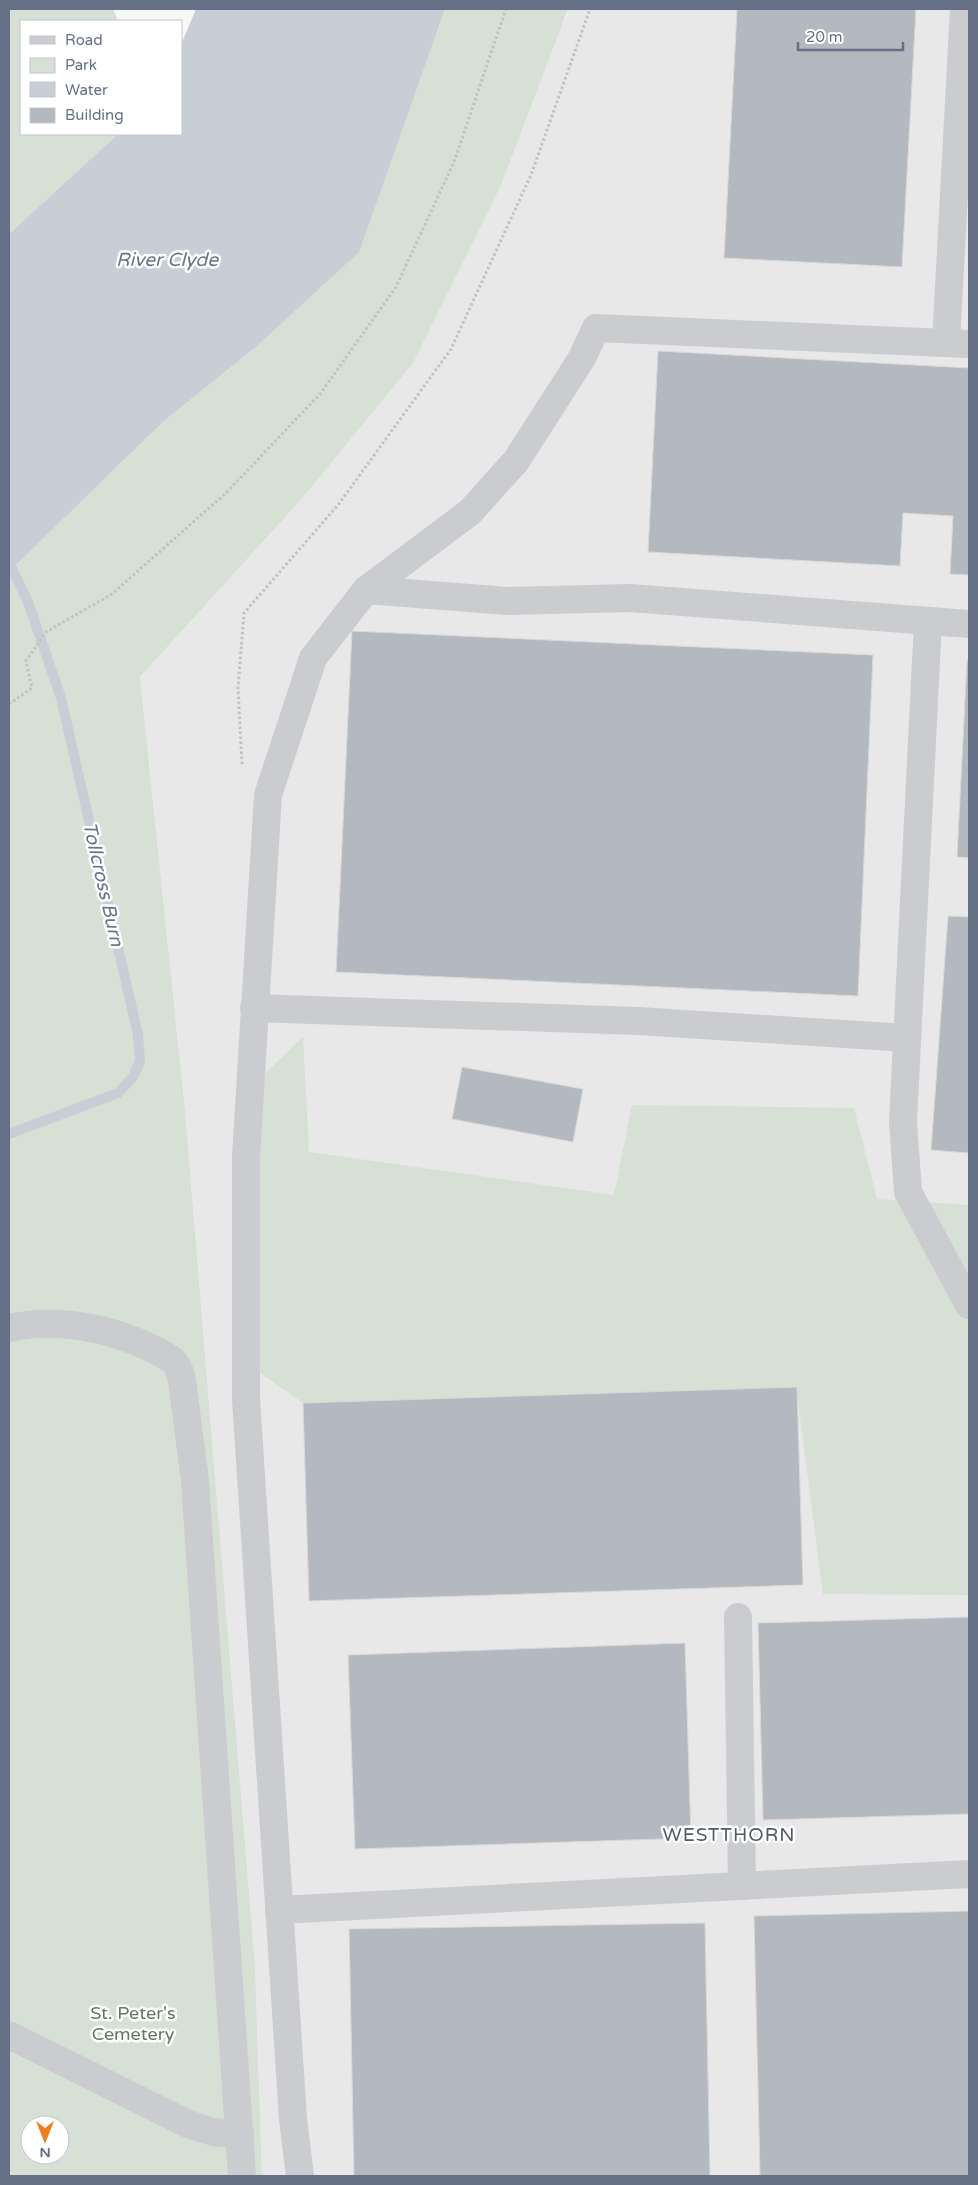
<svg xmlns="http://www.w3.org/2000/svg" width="978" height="2185" font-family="'Varela Round',sans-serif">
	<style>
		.built { fill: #e7e8e7 }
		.green { fill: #d6e0d5; fill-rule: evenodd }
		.water { fill: #c7ced5 }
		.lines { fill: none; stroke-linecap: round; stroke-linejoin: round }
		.stream { stroke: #c7ced5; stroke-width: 10 }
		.building { fill: #b4b9c0; stroke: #d8d9d7 }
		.path { stroke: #c1c2c5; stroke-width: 3; stroke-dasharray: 2.5 2.5; stroke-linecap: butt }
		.minor { stroke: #caccd0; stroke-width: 28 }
		.labels { text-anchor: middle; stroke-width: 5; stroke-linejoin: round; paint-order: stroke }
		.park-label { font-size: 18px; fill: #607961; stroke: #fff }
		.water-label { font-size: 19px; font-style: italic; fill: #65778a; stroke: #fff }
		.neighbourhood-label { font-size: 19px; letter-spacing: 1px; fill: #535b6b; stroke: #fff }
	</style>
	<rect width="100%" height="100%" fill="#f7f7f4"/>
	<!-- built -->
	<polygon class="built" points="568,9 969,9 969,2176 262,2176 255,1965 185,1110 140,677 298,503 567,15"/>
	<!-- green -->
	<g class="green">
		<polygon points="9,9 113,9 118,21 21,21 21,134 118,134 9,234"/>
		<path d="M445,9H568L501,185L413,363L298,503L140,677L185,1110L255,1965L262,2176H9V575L13,568L164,421L256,347L358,252ZM30,2125H60V2155H30Z"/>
		<polygon points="303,1037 309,1152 614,1195 632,1105 854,1108 877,1199 969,1205 969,1595 823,1594 796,1387 303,1403 256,1370 259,1079"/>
	</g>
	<!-- water -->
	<polygon class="water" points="196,9 445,9 359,252 256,347 164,421 13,568 9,575 9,234 118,134 181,134 181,45"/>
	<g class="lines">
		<!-- stream -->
		<polyline class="stream" points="9,562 28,602 61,698 138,1035 140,1061 133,1077 118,1093 9,1134"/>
	</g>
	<!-- building -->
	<g class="building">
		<polygon points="737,9 916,9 902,267 724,258"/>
		<polygon points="658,351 969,368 969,575 950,574 953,516 903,513 900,566 648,552"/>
		<polygon points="352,631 873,655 858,996 336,972"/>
		<polygon points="967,660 969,660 969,858 957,857"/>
		<polygon points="948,916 969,917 969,1153 931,1150"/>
		<polygon points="462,1067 583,1089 573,1142 452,1119"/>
		<polygon points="797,1387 803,1585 309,1601 303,1403"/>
		<polygon points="969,1617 969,1814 763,1820 758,1623"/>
		<polygon points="685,1643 691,1838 355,1849 348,1655"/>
		<polygon points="969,1911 969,2176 760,2176 754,1916"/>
		<polygon points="705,1923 710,2176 354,2176 349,1929"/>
	</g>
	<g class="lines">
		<!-- path -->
		<g class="path">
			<polyline points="9,704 32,688 26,661 46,632 112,594 226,493 320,394 396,287 454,162 506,9"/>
			<polyline points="242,764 238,688 244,613 338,505 451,349 531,175 590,9"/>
		</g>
		<!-- minor -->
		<g class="minor">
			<polyline points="946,343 964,9"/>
			<polyline points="366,590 508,601 630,598 969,624"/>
			<polyline points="928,621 903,1122 908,1192 969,1305"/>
			<polyline points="254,1008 639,1021 907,1038"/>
			<path d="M9,1328C56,1317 112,1328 155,1350C160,1353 167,1356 172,1360C178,1365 180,1372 182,1380L195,1481L242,2176"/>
			<polyline points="738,1617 742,1886"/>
			<polyline points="279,1910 969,1874"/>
			<polyline points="9,2035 188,2124 213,2132 240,2134"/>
			<polyline points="300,2176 293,2119 246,1399 246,1157 268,795 313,658 366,590 470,512 516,461 582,358 596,328 969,344"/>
		</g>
	</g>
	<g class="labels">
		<!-- park labels -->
		<g class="park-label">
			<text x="133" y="2019">St. Peter's<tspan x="133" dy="21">Cemetery</tspan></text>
		</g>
		<!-- water labels -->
		<g class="water-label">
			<text x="167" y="266">River Clyde</text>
			<text transform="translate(104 884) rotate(77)" y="7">Tollcross Burn</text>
		</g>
		<!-- neighbourhood labels -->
		<g class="neighbourhood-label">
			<text x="729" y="1841">WESTTHORN</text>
		</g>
	</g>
	<!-- border -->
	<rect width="978" height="2185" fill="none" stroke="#657087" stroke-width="20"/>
	<!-- legend -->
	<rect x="20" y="20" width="162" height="115" fill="#ffffff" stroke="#c1c6cf"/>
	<rect x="30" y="36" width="25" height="8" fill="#caccd0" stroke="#c1c6cf"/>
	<text x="65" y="45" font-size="15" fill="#657087">Road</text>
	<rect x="30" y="58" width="25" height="15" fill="#d6e0d5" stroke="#c1c6cf"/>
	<text x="65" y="70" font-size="15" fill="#657087">Park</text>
	<rect x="30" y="82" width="25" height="15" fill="#c7ced5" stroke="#c1c6cf"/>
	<text x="65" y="95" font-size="15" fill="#657087">Water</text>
	<rect x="30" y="108" width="25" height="15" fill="#b4b9c0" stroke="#c1c6cf"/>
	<text x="65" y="120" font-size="15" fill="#657087">Building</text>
	<!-- north arrow -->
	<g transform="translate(45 2140) rotate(180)"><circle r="24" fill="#ffffff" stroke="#c1c6cf"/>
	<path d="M0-4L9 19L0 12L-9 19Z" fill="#ed7f1f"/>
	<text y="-8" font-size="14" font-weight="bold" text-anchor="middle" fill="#657087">N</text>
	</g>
	<!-- scale -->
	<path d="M798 42v8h105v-8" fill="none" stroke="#657087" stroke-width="2.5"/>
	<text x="806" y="42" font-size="15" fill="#657087" stroke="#ffffff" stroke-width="4" paint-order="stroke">20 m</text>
</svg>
